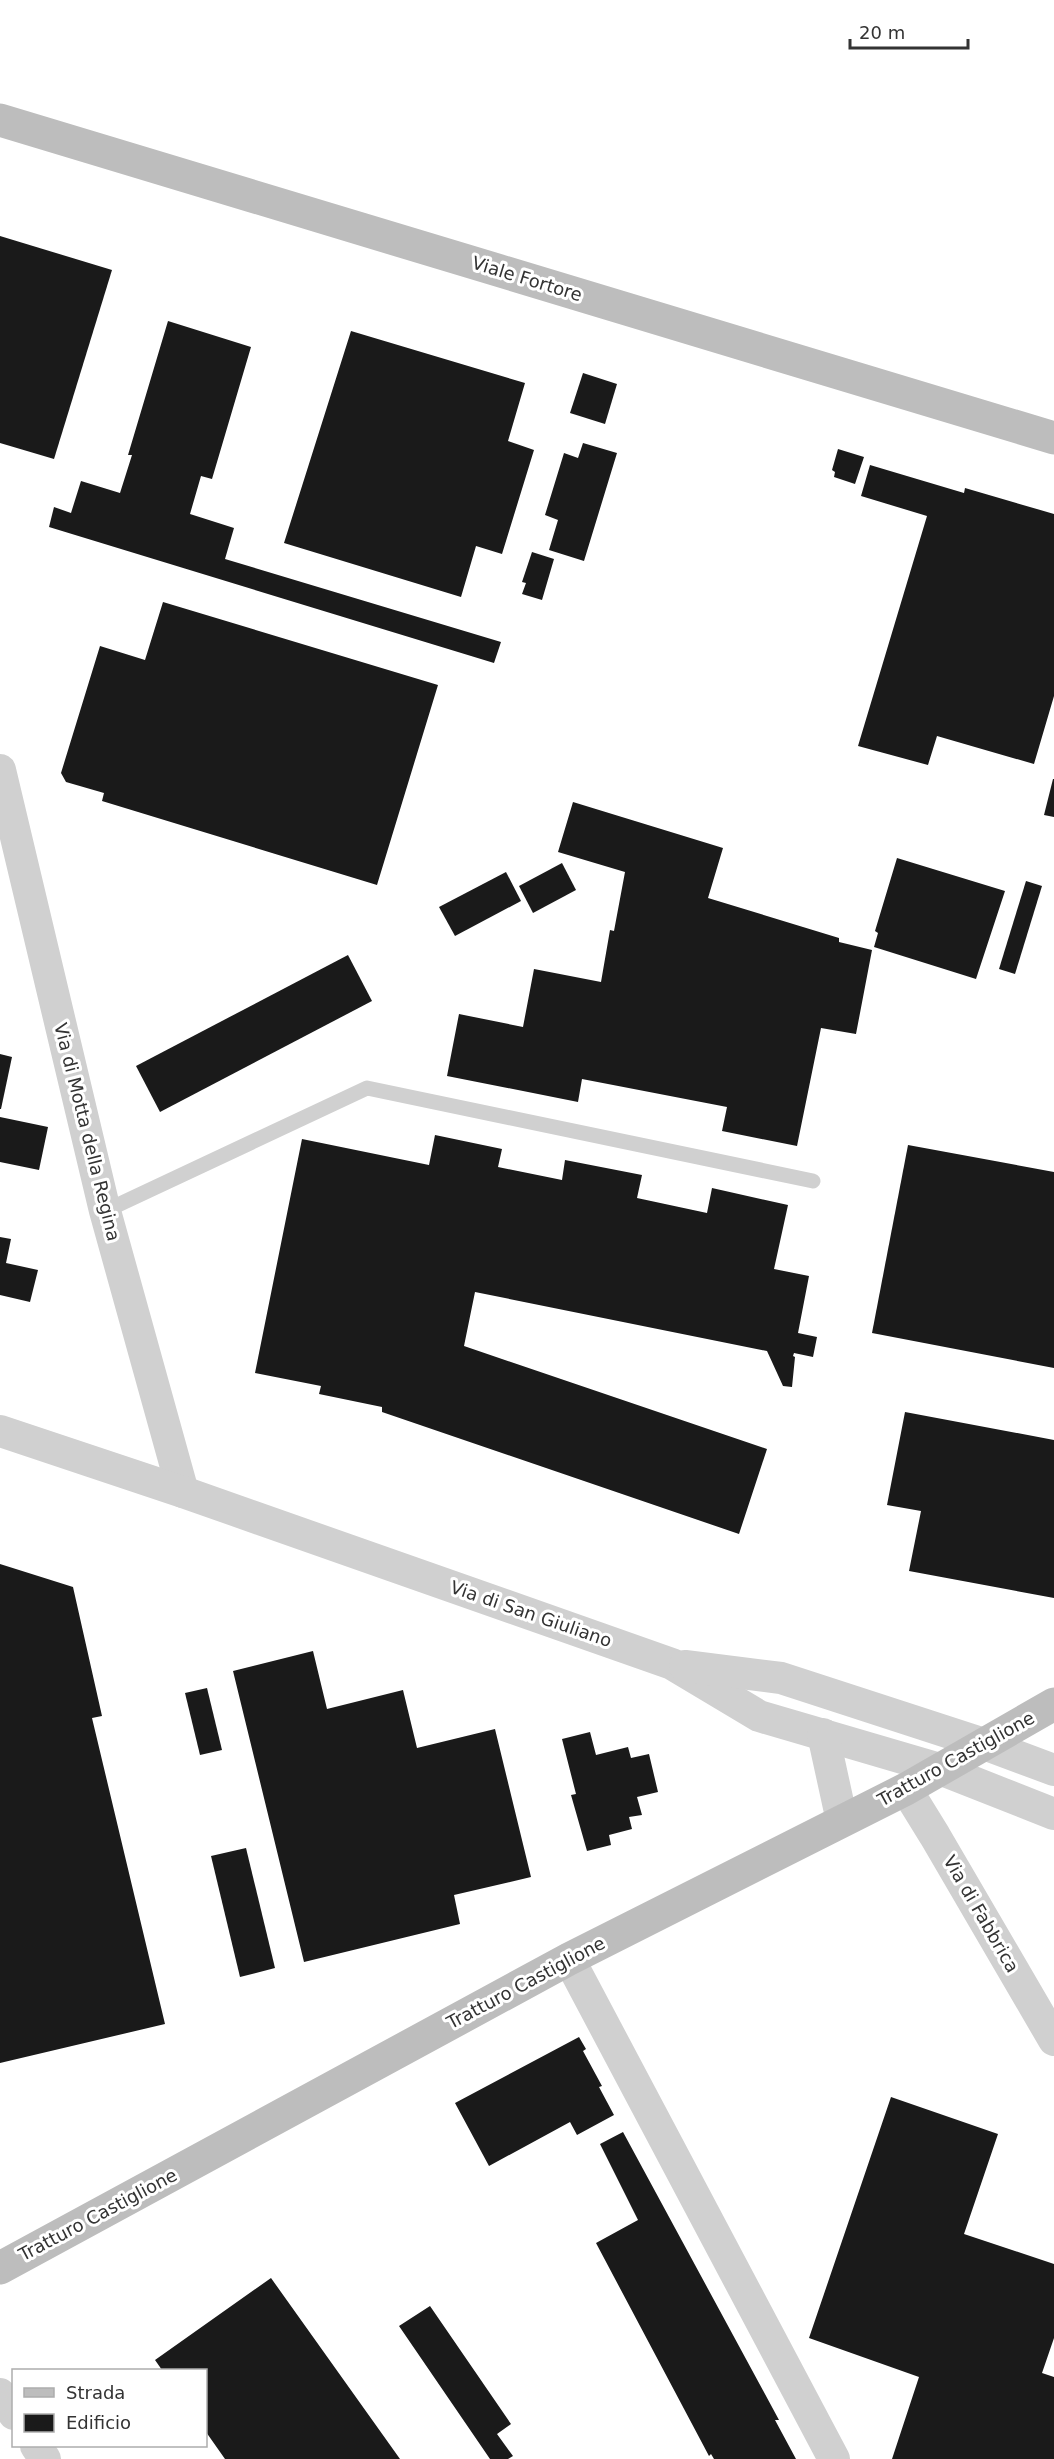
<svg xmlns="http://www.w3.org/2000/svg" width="1054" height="2459" font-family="'DejaVu Sans',sans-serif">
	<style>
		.building { fill: #1a1a1a }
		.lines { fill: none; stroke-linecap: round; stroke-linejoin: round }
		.lane { stroke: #d0d0d0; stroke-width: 15 }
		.street { stroke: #d0d0d0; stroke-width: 32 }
		.secondary { stroke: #bdbdbd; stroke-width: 33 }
		.labels { text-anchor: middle; stroke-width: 6; stroke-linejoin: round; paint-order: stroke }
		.street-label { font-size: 18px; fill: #333; stroke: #fff }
	</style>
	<rect width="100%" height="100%" fill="#fff"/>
	<!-- building -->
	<g class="building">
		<polygon points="0,236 112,270 54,459 0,443"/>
		<polygon points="168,321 251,347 212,479 201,476 190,514 234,528 225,559 501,642 494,663 49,527 54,507 71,513 81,481 120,493 132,455 128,455"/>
		<polygon points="351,331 525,383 508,441 534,450 502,554 476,546 461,597 284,543"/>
		<polygon points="583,373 617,384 605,424 570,413"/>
		<polygon points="583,443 617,453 584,561 549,550 558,520 545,515 564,453 578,458"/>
		<polygon points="838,449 864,457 855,484 834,477 835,472 832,470"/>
		<polygon points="870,465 964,493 965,488 1054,514 1054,696 1034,764 937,736 928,765 858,746 927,516 861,496"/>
		<polygon points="532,552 554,559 542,600 522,594 526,583 522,582"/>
		<polygon points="163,602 438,685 377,885 102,801 104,793 66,782 61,773 100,646 145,660"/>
		<polygon points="1053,779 1054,779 1054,817 1044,815"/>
		<polygon points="573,802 723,848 708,898 839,938 839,942 872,950 856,1034 821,1028 797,1146 722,1131 727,1107 582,1079 578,1102 447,1076 459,1014 523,1027 534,969 601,982 610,930 614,931 625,872 558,852"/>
		<polygon points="897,858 1005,891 976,979 874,947 878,933 875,931"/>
		<polygon points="562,863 576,890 533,913 519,886"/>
		<polygon points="506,872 521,901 455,936 439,907"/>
		<polygon points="1026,881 1042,886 1015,974 999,969"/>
		<polygon points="348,955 372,1001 160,1112 136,1066"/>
		<polygon points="0,1054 12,1057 1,1109 0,1109"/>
		<polygon points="0,1117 48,1127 39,1170 0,1162"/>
		<polygon points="435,1135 502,1149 498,1167 562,1180 565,1160 642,1175 637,1198 707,1213 712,1188 788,1205 774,1269 809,1276 798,1333 817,1337 813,1357 794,1353 793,1356 795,1357 792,1387 783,1386 767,1351 475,1292 464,1346 767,1449 739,1534 382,1412 382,1407 319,1394 321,1386 255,1373 302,1139 429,1165"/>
		<polygon points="908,1145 1054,1172 1054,1368 872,1333"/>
		<polygon points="0,1237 11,1239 6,1263 38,1270 30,1302 0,1295"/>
		<polygon points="905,1412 1054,1440 1054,1598 909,1571 921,1511 887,1505"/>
		<polygon points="0,1564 73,1587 102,1716 92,1718 165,2024 0,2063"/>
		<polygon points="313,1651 327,1709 403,1690 417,1748 495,1729 531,1877 454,1895 460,1924 304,1962 233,1671"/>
		<polygon points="207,1688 222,1750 200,1755 185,1693"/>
		<polygon points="590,1732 596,1755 628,1747 631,1758 649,1754 658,1792 637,1797 642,1815 629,1817 632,1829 609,1835 611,1845 587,1851 571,1795 576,1794 562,1739"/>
		<polygon points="246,1848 275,1968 240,1977 211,1856"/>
		<polygon points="579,2037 586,2049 583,2051 602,2086 599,2087 614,2115 577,2135 570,2122 489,2166 455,2103"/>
		<polygon points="891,2097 998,2134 964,2234 1054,2264 1054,2338 1042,2373 1054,2377 1054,2459 892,2459 919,2377 809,2338"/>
		<polygon points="623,2132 779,2420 775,2420 796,2459 714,2459 711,2454 709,2456 596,2243 638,2220 600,2144"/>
		<polygon points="271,2278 400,2459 225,2459 206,2432 206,2370 162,2370 155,2360"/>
		<polygon points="430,2306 511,2424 497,2434 513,2456 508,2459 490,2459 399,2326"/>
	</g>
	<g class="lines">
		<!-- lane -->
		<polyline class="lane" points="105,1211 367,1088 813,1181"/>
		<!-- street -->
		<g class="street">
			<polyline points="0,770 105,1211 183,1492"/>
			<polyline points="0,1431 183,1492 672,1664 759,1716 940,1769 1054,1814"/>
			<polyline points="685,1666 781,1678 984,1744 1054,1770"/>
			<polyline points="823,1734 842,1821"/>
			<polyline points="906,1789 935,1836 1054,2040"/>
			<polyline points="569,1959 834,2459"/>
			<polyline points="0,2394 14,2414"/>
			<polyline points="36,2446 45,2459"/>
		</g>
		<!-- secondary -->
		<g class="secondary">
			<polyline points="0,120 1054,438"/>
			<polyline points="0,2268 569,1959 906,1789 1054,1704"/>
		</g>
	</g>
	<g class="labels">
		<!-- street labels -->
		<g class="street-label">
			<text transform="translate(527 279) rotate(17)" y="6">Viale Fortore</text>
			<text transform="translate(87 1132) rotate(76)" y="6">Via di Motta della Regina</text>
			<text transform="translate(531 1614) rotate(19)" y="6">Via di San Giuliano</text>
			<text transform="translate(956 1759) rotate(-29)" y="6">Tratturo Castiglione</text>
			<text transform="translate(981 1914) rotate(60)" y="6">Via di Fabbrica</text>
			<text transform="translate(526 1983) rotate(-28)" y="6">Tratturo Castiglione</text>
			<text transform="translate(98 2215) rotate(-28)" y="6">Tratturo Castiglione</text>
		</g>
	</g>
	<!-- legend -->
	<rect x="12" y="2369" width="195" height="78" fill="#ffffff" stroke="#adadad" stroke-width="1.5"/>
	<rect x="24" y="2388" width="30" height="9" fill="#bdbdbd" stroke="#adadad" stroke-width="1.5"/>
	<text x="66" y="2399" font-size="18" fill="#333333">Strada</text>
	<rect x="24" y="2414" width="30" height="18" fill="#1a1a1a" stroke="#adadad" stroke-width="1.5"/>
	<text x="66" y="2429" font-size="18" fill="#333333">Edificio</text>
	<!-- scale -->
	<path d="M850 39v9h118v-9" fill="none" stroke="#333333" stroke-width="3"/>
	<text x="859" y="39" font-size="18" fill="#333333" stroke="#ffffff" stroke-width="4.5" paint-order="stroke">20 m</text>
</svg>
